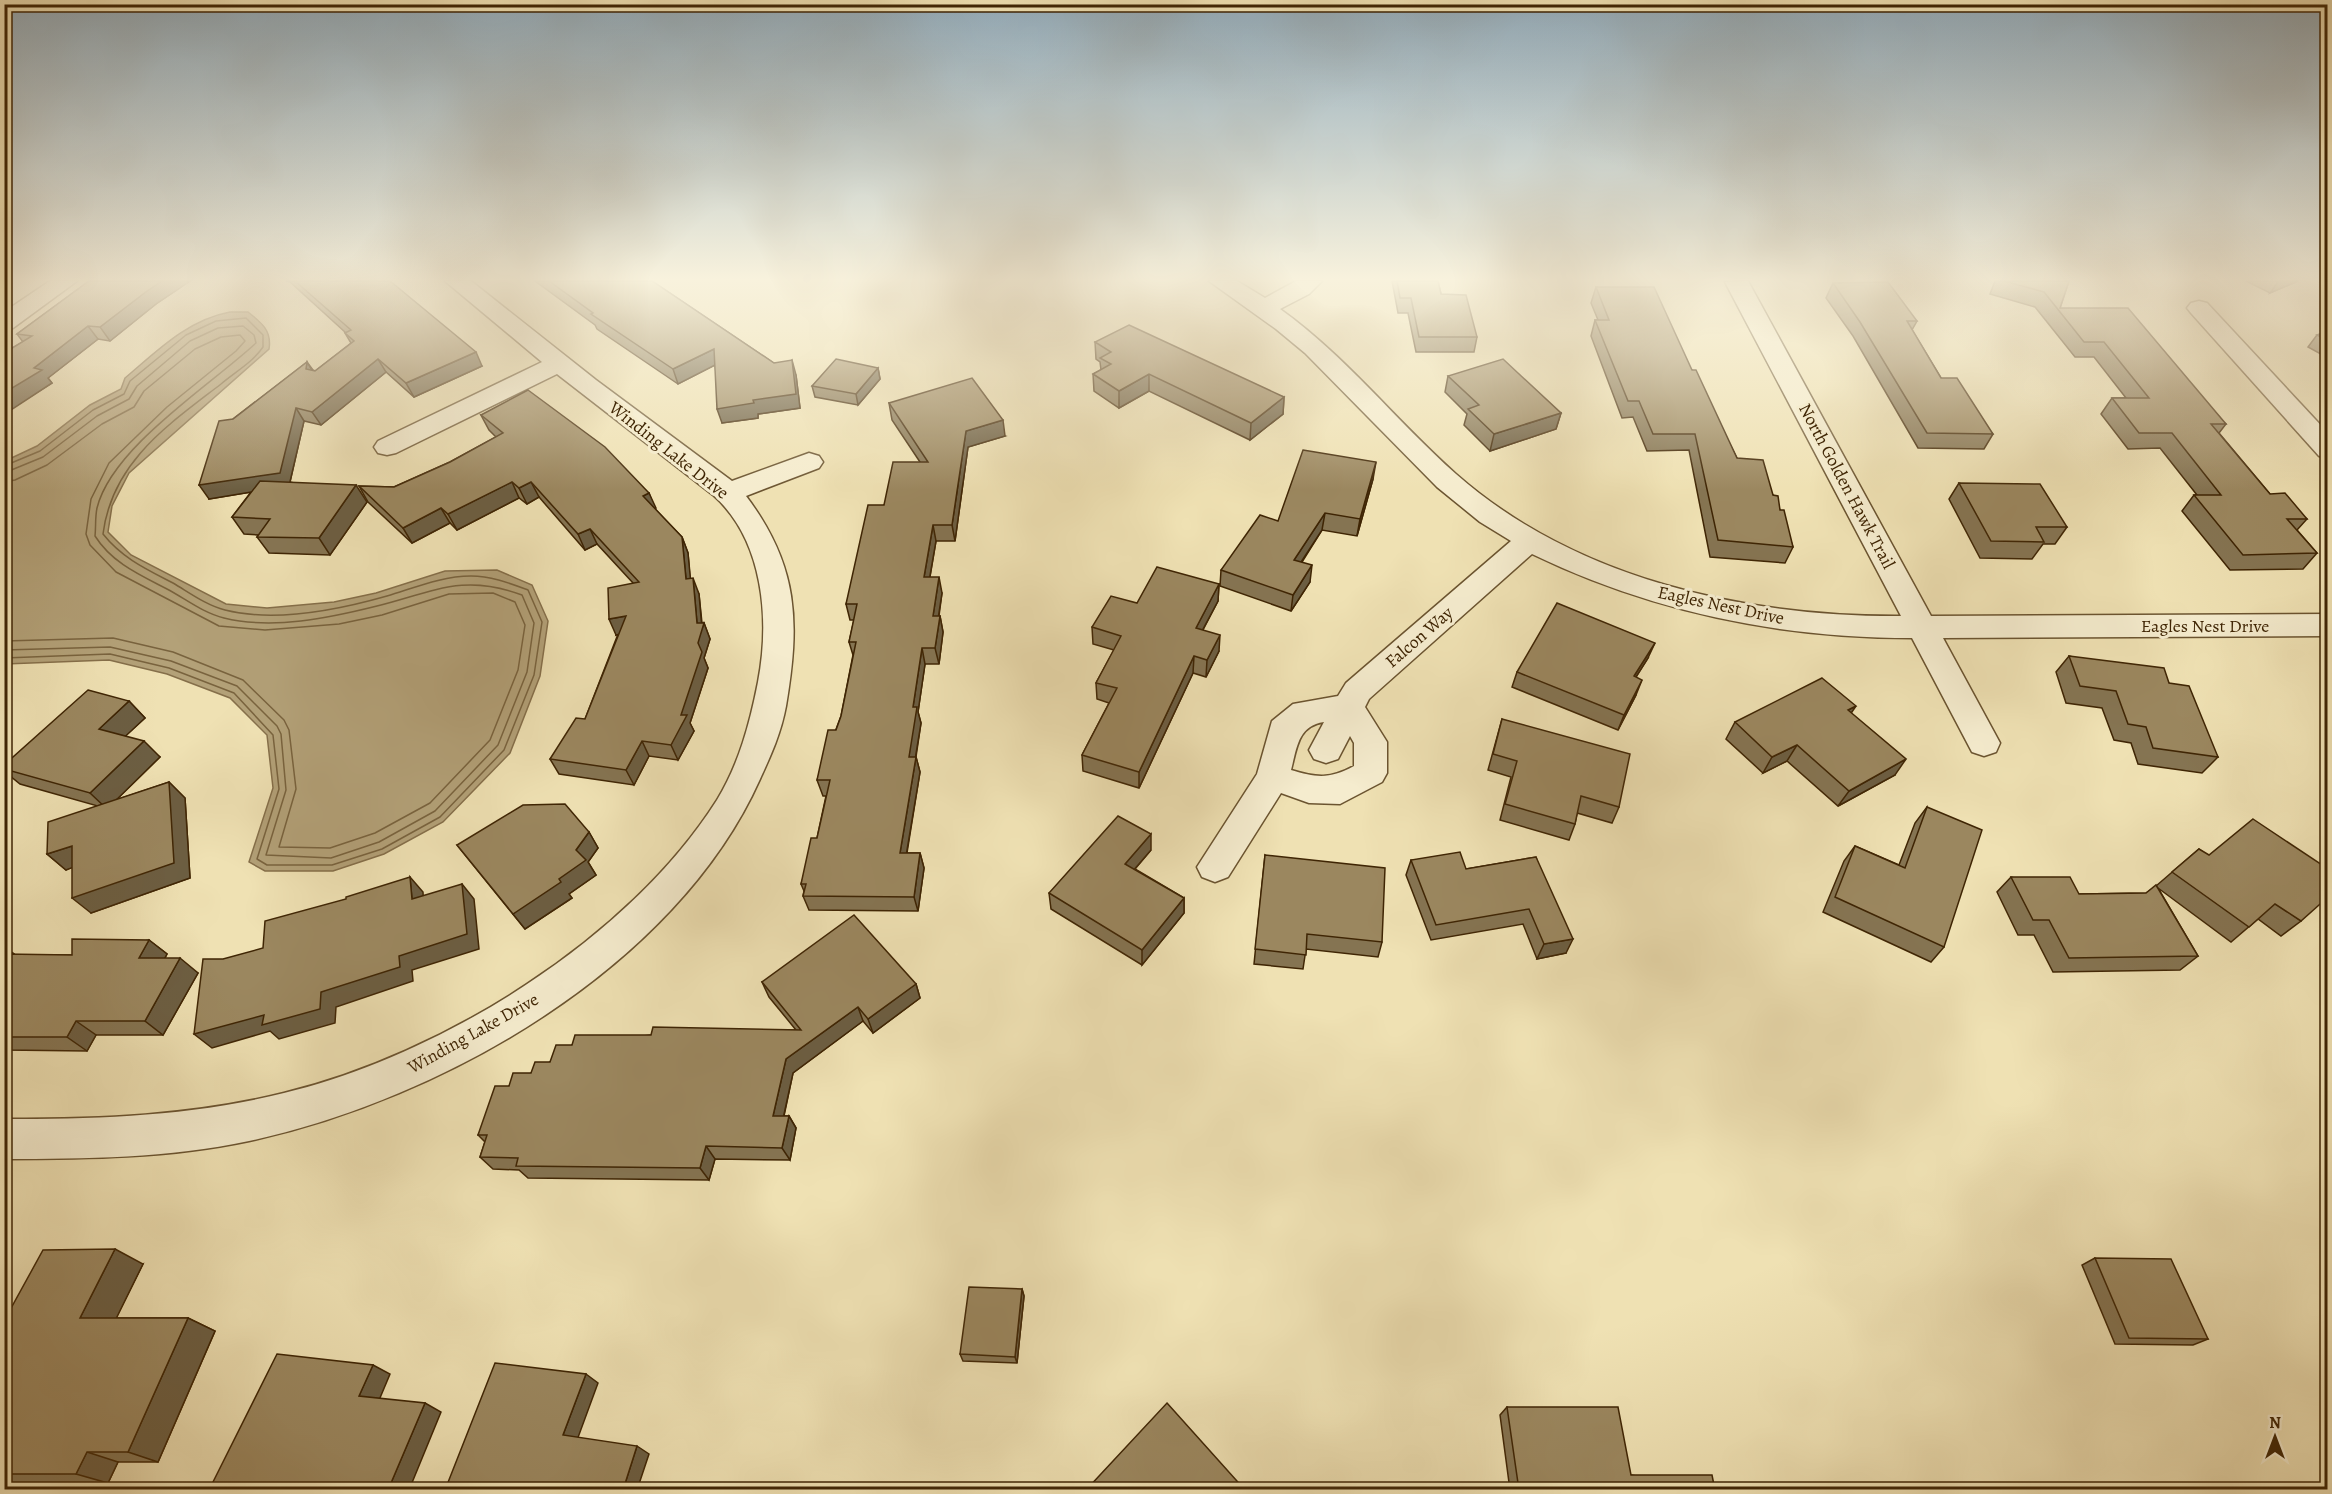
<svg xmlns="http://www.w3.org/2000/svg" width="2332" height="1494" font-family="Alegreya,serif">
	<style>
		.water { fill: #b3a178; stroke: #856f4a; stroke-width: 1.5 }
		.lines { fill: none; stroke-linecap: round; stroke-linejoin: round }
		.shore { stroke: #79633e; stroke-width: 1.5 }
		.minor-casing { stroke: #6b5430; stroke-width: 3 }
		.minor { fill: #f5ecce; fill-rule: evenodd }
		.wall { fill: #857452; stroke: #3f2504; stroke-width: 1.5 }
		.shaded-wall { fill: #6c5e42; stroke: #3f2504; stroke-width: 1.5 }
		.building { fill: #9b875f; stroke: #3f2504; stroke-width: 1.5 }
		.labels { text-anchor: middle; stroke-width: 6; stroke-linejoin: round; paint-order: stroke }
		.street-label { font-size: 18px; fill: #3f2504; stroke: #f5ecce }
	</style>
	<rect width="100%" height="100%" fill="#efe1b3"/>
	<filter id="stains"><feTurbulence type="fractalNoise" baseFrequency=".00333" numOctaves="4"/><feColorMatrix values="0 0 0 0 .2 0 0 0 0 .09 0 0 0 0 .02 0 0 0 .5 -.17"/></filter>
	<radialGradient id="worn" r=".72"><stop offset=".6" stop-color="#630" stop-opacity="0"/><stop offset="1" stop-color="#630" stop-opacity=".3"/></radialGradient>
	<!-- water -->
	<path class="water" d="M230,312H248C262,323 272,331 269,349L129,473L112,506L108,532L131,555L226,604L267,608L334,602L376,593L445,571L497,570L532,585L548,621L540,676L510,753L443,822L384,854L333,871H265L249,862L273,788L267,735L230,698L167,674L109,660L5,664V461L37,446L90,405L121,389L125,378C157,351 187,320 230,312Z"/>
	<g class="lines">
		<!-- shore -->
		<g class="shore">
			<path d="M4,466L40,451L93,410L124,394L130,381L186,335L216,321L246,318L263,335V347C253,362 235,372 221,384C168,425 112,462 103,534C122,558 146,569 173,583C190,593 206,605 225,610C276,623 338,610 387,596C414,588 442,576 471,576C491,576 509,583 528,590L542,622L534,675L504,750L440,817L382,849L332,865H267L257,859L279,789L273,735L234,693L169,668L110,654L4,658"/>
			<path d="M4,473L43,457L97,416L129,399L137,386L190,341L218,328L243,326L254,335L256,343C211,385 112,447 97,508C95,517 96,527 95,536C112,563 140,575 167,589C186,599 203,613 224,618C273,630 329,618 377,606C433,592 463,573 522,595L534,623L527,672L498,745L435,811L379,842L331,858L266,855L286,790L281,734L277,726L237,686L171,661L110,647L4,650"/>
			<polyline points="4,482 15,480 47,465 102,424 134,407 144,391 195,349 221,337 240,335 245,341 236,351 167,407 109,463 91,499 86,534 90,545 116,572 219,626 265,630 339,624 382,615 449,594 493,593 515,602 525,625 518,670 490,740 430,803 375,833 330,848 279,847 296,789 289,730 284,720 243,680 173,652 113,638 4,641"/>
		</g>
		<!-- minor casing -->
		<g class="minor-casing">
			<g id="minor">
				<polygon points="50,281 77,281 13,328 4,330 4,312"/>
				<path d="M445,281H471L596,380L732,481L809,453L819,456L823,462L819,468L746,496C799,566 800,623 786,706C781,733 771,755 760,779C676,967 443,1099 249,1141C169,1158 86,1159 4,1159V1119C99,1119 192,1116 284,1093C442,1055 629,939 717,800C739,764 750,723 758,682C770,620 764,540 713,495L557,374L396,453L387,455L378,453L374,447L378,441L542,362Z"/>
				<path d="M1209,281H1237L1265,298L1296,281H1322L1309,294L1280,309C1346,356 1396,421 1456,474C1575,579 1745,617 1901,616L1725,282L1748,281L1931,616L2328,614V636L1943,638L2000,743L1996,752L1984,756L1972,752L1912,638C1779,638 1652,612 1532,554L1369,699L1365,707L1387,742V773L1382,782L1340,804L1309,803L1281,793L1228,877L1215,882L1202,877L1197,867L1257,774L1272,721L1293,704L1338,696L1346,683L1511,541L1480,522L1437,487L1305,353L1276,329ZM1324,722L1309,750L1314,759L1326,763L1338,759L1350,736L1354,743V766C1330,779 1317,778 1291,770C1297,747 1298,726 1324,722Z"/>
				<polygon points="2199,301 2207,303 2328,433 2328,458 2319,456 2191,313 2187,308 2191,303"/>
			</g>
		</g>
		<!-- minor -->
		<use href="#minor" class="minor"/>
	</g>
	<!-- wall -->
	<g class="wall">
		<polygon points="89,281 190,281 156,304 110,341 98,339 48,378 52,383 4,413 4,353 23,342 17,334"/>
		<polygon points="286,281 390,281 482,366 414,397 386,372 321,425 304,421 290,482 367,502 330,555 269,553 257,537 258,535 244,534 232,517 251,492 209,499 233,419 307,362 313,370 315,371 351,343 345,333 346,333 290,282"/>
		<polygon points="535,281 652,281 774,363 796,375 800,408 758,414 758,418 722,423 715,365 678,384 597,329 595,325"/>
		<polygon points="1392,281 1438,281 1441,294 1477,337 1474,352 1416,352 1408,313 1398,313"/>
		<polygon points="1995,281 2069,281 2060,308 2226,424 2219,433 2270,494 2307,519 2297,530 2317,553 2303,569 2230,570 2182,511 2194,495 2197,495 2160,448 2128,449 2101,414 2112,398 2126,398 2094,357 2075,357 2035,307 1990,294"/>
		<polygon points="2246,281 2298,281 2270,293"/>
		<polygon points="1833,283 1917,321 1912,330 1941,378 1993,434 1984,449 1918,448 1853,336 1826,298"/>
		<polygon points="1596,287 1692,370 1737,458 1773,495 1780,510 1793,547 1785,563 1710,557 1689,450 1647,451 1633,417 1622,418 1591,336 1595,320 1598,320 1591,303"/>
		<polygon points="2328,332 2328,358 2308,347 2317,335"/>
		<polygon points="1095,342 1284,397 1283,414 1250,440 1149,391 1119,408 1094,391 1093,374 1101,370 1100,362 1096,359"/>
		<polygon points="878,368 880,379 858,405 815,397 812,386"/>
		<polygon points="1448,376 1561,413 1556,429 1490,451 1464,425 1467,414 1445,392"/>
		<polygon points="889,403 1005,436 968,447 955,541 936,541 930,577 942,593 939,616 940,616 943,632 939,664 925,664 918,712 921,723 916,757 920,772 907,853 920,853 924,868 918,911 809,910 803,896 804,891 801,884 817,838 826,796 823,796 817,780 841,716 853,655 849,642 854,620 850,620 846,604 884,505 920,462 892,420"/>
		<polygon points="481,415 649,493 655,509 682,537 688,553 690,578 699,594 702,623 704,623 710,639 704,658 708,668 690,723 694,731 678,760 649,756 634,785 559,774 550,759 585,719 618,634 616,635 633,583 597,544 585,550 539,497 527,504 519,498 457,530 450,523 412,543 368,502 359,486 394,487 450,462 496,437 489,430"/>
		<polygon points="1373,479 1357,536 1322,530 1302,562 1310,582 1291,611 1220,586 1221,570 1278,521"/>
		<polygon points="1959,483 2067,527 2055,544 2043,544 2032,559 1980,558 1949,499"/>
		<polygon points="1219,584 1218,601 1203,630 1219,651 1206,677 1193,673 1139,788 1083,771 1082,755 1109,703 1097,699 1096,683 1114,650 1093,644 1092,627 1137,603"/>
		<polygon points="2069,656 2169,683 2218,757 2202,773 2138,764 2131,743 2114,740 2102,708 2066,703 2056,672"/>
		<polygon points="1648,658 1636,677 1636,695 1618,730 1512,687 1517,672"/>
		<polygon points="129,701 145,718 125,736 160,757 116,800 169,782 185,798 190,878 91,913 72,867 66,870 47,854 98,806 20,784 4,771 4,765"/>
		<polygon points="1851,713 1895,775 1838,806 1787,761 1763,773 1726,739 1735,722"/>
		<polygon points="1502,719 1619,807 1612,823 1577,813 1575,824 1569,840 1500,820 1511,777 1488,770"/>
		<polygon points="1927,807 1944,947 1931,962 1823,912 1844,861 1855,846 1899,865 1915,823"/>
		<polygon points="589,832 598,848 588,862 596,875 569,894 572,898 525,929 457,845"/>
		<polygon points="2199,849 2301,921 2281,936 2258,919 2231,942 2158,888 2198,956 2180,970 2053,972 2034,935 2018,935 1997,892 2011,877 2079,894 2146,893 2156,886"/>
		<polygon points="1151,850 1135,869 1184,898 1184,913 1142,965 1051,909 1049,893"/>
		<polygon points="1265,855 1382,942 1378,957 1306,949 1303,969 1254,964"/>
		<polygon points="1536,857 1566,953 1537,959 1523,924 1431,940 1406,875 1411,860 1466,869"/>
		<polygon points="149,940 167,954 165,958 198,973 163,1035 96,1035 87,1051 4,1050 4,947 14,954 14,955 72,955"/>
		<polygon points="762,982 916,984 920,998 873,1033 863,1021 793,1073 784,1116 789,1116 796,1128 790,1160 715,1159 709,1180 528,1178 519,1170 493,1169 480,1157 485,1142 478,1135 509,1086 550,1062 572,1045 651,1035 796,1030 769,997"/>
		<polygon points="2095,1258 2208,1339 2193,1345 2115,1344 2082,1265"/>
		<polygon points="143,1264 116,1318 188,1318 215,1331 158,1462 118,1462 108,1483 12,1483 9,1490 4,1490 4,1321"/>
		<polygon points="1022,1289 1024,1296 1017,1363 963,1361 960,1354"/>
		<polygon points="1507,1407 1631,1475 1715,1490 1510,1490 1500,1415"/>
	</g>
	<!-- shaded-wall -->
	<g class="shaded-wall">
		<polygon points="162,281 190,281 156,304 110,341 100,327 147,291"/>
		<polygon points="2280,281 2298,281 2270,293 2278,282"/>
		<polygon points="88,326 98,339 48,378 52,383 5,414 4,393 34,368"/>
		<polygon points="714,349 719,363 678,384 673,369"/>
		<polygon points="476,352 482,366 414,397 406,383"/>
		<polygon points="378,359 386,372 321,425 312,412"/>
		<polygon points="792,360 796,375 800,408 758,414 758,418 722,423 717,409 753,400"/>
		<polygon points="307,362 315,375 306,369"/>
		<polygon points="878,368 880,379 858,405 856,394"/>
		<polygon points="1149,374 1149,391 1119,408 1119,391"/>
		<polygon points="1284,397 1283,414 1250,440 1251,423"/>
		<polygon points="296,408 304,421 289,486 209,499 199,485"/>
		<polygon points="1561,413 1556,429 1490,451 1494,434"/>
		<polygon points="1003,420 1005,436 968,447 955,541 952,525 966,431"/>
		<polygon points="1376,462 1373,479 1357,536 1360,519"/>
		<polygon points="512,482 519,498 457,530 448,514"/>
		<polygon points="531,482 539,497 527,504 519,488"/>
		<polygon points="356,485 367,502 330,555 319,538"/>
		<polygon points="649,493 656,508 649,511 643,496"/>
		<polygon points="441,508 450,523 412,543 403,528"/>
		<polygon points="1325,513 1322,530 1292,576 1294,560"/>
		<polygon points="933,525 936,541 927,593 924,577"/>
		<polygon points="590,529 597,544 585,550 578,534"/>
		<polygon points="682,537 688,553 692,595 686,579"/>
		<polygon points="1312,565 1310,582 1291,611 1293,595"/>
		<polygon points="939,577 942,593 936,632 933,616"/>
		<polygon points="693,578 699,594 702,629 704,623 710,639 704,658 708,668 690,723 694,731 678,760 671,745 681,715 697,623"/>
		<polygon points="1219,584 1218,601 1195,644 1196,628"/>
		<polygon points="626,616 633,631 616,635 609,619"/>
		<polygon points="940,616 943,632 939,664 935,648"/>
		<polygon points="1220,635 1219,651 1206,677 1207,660"/>
		<polygon points="1655,643 1648,658 1627,691 1634,676"/>
		<polygon points="922,648 925,664 918,712 921,723 913,772 909,757 913,707"/>
		<polygon points="1194,656 1193,673 1139,788 1139,772"/>
		<polygon points="1642,680 1636,695 1618,730 1624,715"/>
		<polygon points="129,701 145,718 116,745 99,729"/>
		<polygon points="1856,706 1845,722 1848,710"/>
		<polygon points="144,741 160,757 107,809 90,793"/>
		<polygon points="642,741 649,756 634,785 626,770"/>
		<polygon points="1797,745 1787,761 1763,773 1772,757"/>
		<polygon points="916,757 920,772 904,868 900,853"/>
		<polygon points="1906,759 1895,775 1838,806 1849,791"/>
		<polygon points="169,782 185,798 190,878 91,913 72,898"/>
		<polygon points="589,832 598,848 588,862 596,875 569,894 572,898 525,929 513,914 576,850"/>
		<polygon points="1151,834 1151,850 1126,879 1125,864"/>
		<polygon points="72,846 90,861 66,870 47,854"/>
		<polygon points="920,853 924,868 918,911 914,897"/>
		<polygon points="410,877 423,892 424,914 412,899"/>
		<polygon points="462,884 474,899 479,949 412,970 413,981 336,1007 335,1023 279,1039 270,1031 212,1048 194,1034 321,992 399,956"/>
		<polygon points="1184,898 1184,913 1142,965 1142,950"/>
		<polygon points="1573,939 1566,953 1537,959 1544,944"/>
		<polygon points="149,940 167,954 157,972 139,958"/>
		<polygon points="4,947 14,954 4,969"/>
		<polygon points="180,958 198,973 163,1035 145,1021"/>
		<polygon points="916,984 920,998 873,1033 868,1019"/>
		<polygon points="858,1007 863,1021 793,1073 781,1128 773,1116 786,1059"/>
		<polygon points="76,1021 96,1035 87,1051 67,1037"/>
		<polygon points="789,1116 796,1128 790,1160 782,1148"/>
		<polygon points="706,1146 715,1159 709,1180 700,1168"/>
		<polygon points="115,1249 143,1264 110,1331 80,1318"/>
		<polygon points="1022,1289 1024,1296 1017,1363 1015,1357"/>
		<polygon points="188,1318 215,1331 158,1462 128,1452"/>
		<polygon points="373,1365 390,1374 377,1405 359,1396"/>
		<polygon points="586,1374 598,1383 576,1443 563,1435"/>
		<polygon points="425,1403 441,1412 409,1490 388,1490"/>
		<polygon points="637,1446 649,1454 637,1490 623,1490"/>
		<polygon points="87,1452 118,1462 108,1483 76,1474"/>
		<polygon points="4,1481 12,1483 9,1490 4,1490"/>
	</g>
	<!-- building -->
	<g class="building">
		<polygon points="89,281 162,281 147,291 100,327 88,326 34,368 42,370 4,393 4,353 32,336 17,334"/>
		<polygon points="295,281 390,281 476,352 406,383 378,359 312,412 296,408 280,473 199,485 219,421 233,419 307,362 306,369 315,371 354,341 345,333 351,330"/>
		<polygon points="549,281 652,281 774,363 792,360 796,394 753,400 754,403 717,409 714,349 673,369 591,314 593,313"/>
		<polygon points="1397,281 1438,281 1441,294 1466,295 1477,337 1419,337 1411,298 1400,298"/>
		<polygon points="2004,281 2069,281 2060,308 2128,308 2226,424 2211,424 2270,494 2285,493 2307,519 2287,519 2317,553 2243,555 2194,495 2221,495 2172,433 2139,433 2112,398 2149,398 2104,342 2084,342 2044,292"/>
		<polygon points="1888,282 1917,321 1907,321 1941,378 1957,378 1993,434 1927,433 1860,322 1833,283"/>
		<polygon points="1596,287 1654,287 1692,370 1696,370 1737,458 1763,460 1773,495 1778,496 1780,510 1784,510 1793,547 1718,540 1695,434 1653,434 1639,401 1628,401 1595,320 1609,320"/>
		<polygon points="1129,325 1284,397 1251,423 1149,374 1119,391 1093,374 1111,364 1100,358 1111,352 1095,342"/>
		<polygon points="2328,332 2328,341 2317,335"/>
		<polygon points="836,359 878,368 856,394 812,386"/>
		<polygon points="1503,359 1561,413 1494,434 1468,409 1479,405 1448,376"/>
		<polygon points="972,378 1003,420 966,431 952,525 933,525 924,577 939,577 933,616 940,616 935,648 922,648 913,707 917,707 909,757 916,757 900,853 920,853 914,897 803,896 806,884 801,884 811,838 817,838 830,780 817,780 828,730 836,730 841,716 856,642 849,642 857,604 846,604 868,505 884,505 893,462 928,462 889,403"/>
		<polygon points="528,390 605,447 649,493 643,496 682,537 686,579 693,578 697,623 704,623 698,643 702,652 681,715 687,715 671,745 642,741 626,770 550,759 576,718 585,719 626,616 609,619 608,588 639,582 590,529 578,534 531,482 519,488 512,482 448,514 441,508 403,528 359,486 394,487 450,462 503,433 481,415"/>
		<polygon points="1303,450 1376,462 1360,519 1325,513 1294,560 1312,565 1293,595 1221,570 1260,515 1278,521"/>
		<polygon points="260,481 356,485 319,538 257,537 270,519 232,517"/>
		<polygon points="1959,483 2040,484 2067,527 2036,527 2044,542 1991,541"/>
		<polygon points="1157,567 1219,584 1196,628 1220,635 1207,660 1194,656 1139,772 1082,755 1117,688 1096,683 1121,636 1092,627 1111,596 1137,603"/>
		<polygon points="1557,603 1655,643 1634,676 1642,680 1624,715 1517,672"/>
		<polygon points="2069,656 2164,668 2169,683 2189,686 2218,757 2153,748 2146,727 2128,724 2116,691 2080,686"/>
		<polygon points="1822,678 1856,706 1848,710 1906,759 1849,791 1797,745 1772,757 1735,722"/>
		<polygon points="88,690 129,701 99,729 144,741 90,793 4,769 4,765"/>
		<polygon points="1502,719 1630,754 1619,807 1581,796 1575,824 1505,804 1517,761 1493,754"/>
		<polygon points="169,782 174,863 72,898 72,846 47,854 48,822"/>
		<polygon points="565,804 589,832 576,850 586,860 559,879 561,882 513,914 457,845 523,805"/>
		<polygon points="1927,807 1982,830 1944,947 1835,897 1855,846 1905,868"/>
		<polygon points="1118,816 1151,834 1125,864 1184,898 1142,950 1049,893"/>
		<polygon points="2253,819 2328,869 2328,897 2301,921 2275,904 2249,927 2172,872 2199,849 2209,855"/>
		<polygon points="1460,852 1466,869 1536,857 1573,939 1544,944 1529,909 1436,925 1411,860"/>
		<polygon points="1265,855 1385,868 1382,942 1307,934 1306,955 1255,949"/>
		<polygon points="410,877 412,899 462,884 467,934 399,956 400,967 321,992 320,1009 262,1025 264,1015 194,1034 203,959 223,959 263,948 265,921 346,899 346,897"/>
		<polygon points="2011,877 2070,877 2079,894 2146,893 2156,885 2198,956 2069,958 2049,920 2033,920"/>
		<polygon points="854,915 916,984 868,1019 858,1007 786,1059 773,1116 789,1116 782,1148 706,1146 700,1168 516,1166 518,1158 480,1157 487,1135 478,1135 495,1086 509,1086 513,1073 531,1073 535,1062 550,1062 556,1045 572,1045 575,1035 651,1035 653,1027 801,1030 762,982"/>
		<polygon points="72,939 149,940 139,958 180,958 145,1021 76,1021 67,1037 4,1037 4,954 72,955"/>
		<polygon points="115,1249 80,1318 188,1318 128,1452 87,1452 76,1474 4,1474 4,1321 43,1250"/>
		<polygon points="2095,1258 2171,1259 2208,1339 2129,1338"/>
		<polygon points="969,1287 1022,1289 1015,1357 960,1354"/>
		<polygon points="277,1354 373,1365 359,1396 425,1403 388,1490 209,1490"/>
		<polygon points="495,1363 586,1374 563,1435 637,1446 623,1490 445,1490"/>
		<polygon points="1167,1403 1245,1490 1086,1490"/>
		<polygon points="1507,1407 1618,1407 1631,1475 1712,1475 1715,1490 1519,1490"/>
	</g>
	<!-- sky -->
	<linearGradient id="sky" x2="0" y2="1"><stop stop-color="#93acbb"/><stop offset="0.57" stop-color="#f8f2dd"/><stop offset="1" stop-color="#f8f2dd" stop-opacity="0"/></linearGradient>
	<rect width="2332" height="490" fill="url(#sky)"/>
	<g class="labels">
		<!-- street labels -->
		<g class="street-label">
			<text transform="translate(669 450) rotate(38)" y="6">Winding Lake Drive</text>
			<text transform="translate(1847 486) rotate(62)" y="6">North Golden Hawk Trail</text>
			<text transform="translate(1721 605) rotate(12)" y="6">Eagles Nest Drive</text>
			<text x="2205" y="632">Eagles Nest Drive</text>
			<text transform="translate(1419 637) rotate(-41)" y="6">Falcon Way</text>
			<text transform="translate(473 1033) rotate(-29)" y="6">Winding Lake Drive</text>
		</g>
	</g>
	<!-- margin -->
	<rect width="2332" height="1494" fill="none" stroke="#efe1b3" stroke-width="24"/>
	<rect x="6" y="6" width="2320" height="1482" fill="none" stroke="#3f2504" stroke-width="3"/>
	<rect x="12" y="12" width="2308" height="1470" fill="none" stroke="#3f2504" stroke-width="1.5"/>
	<!-- north arrow -->
	<g transform="translate(2275 1437)" stroke="#f5ecce" stroke-width="4.5" paint-order="stroke">
	<path d="M0-4.5L10 22L0 15L-10 22Z" fill="#3f2504"/>
	<text y="-9" font-size="16" font-weight="bold" text-anchor="middle" fill="#3f2504">N</text>
	</g>
	<rect width="100%" height="100%" filter="url(#stains)"/>
	<rect width="100%" height="100%" fill="url(#worn)"/>
</svg>
